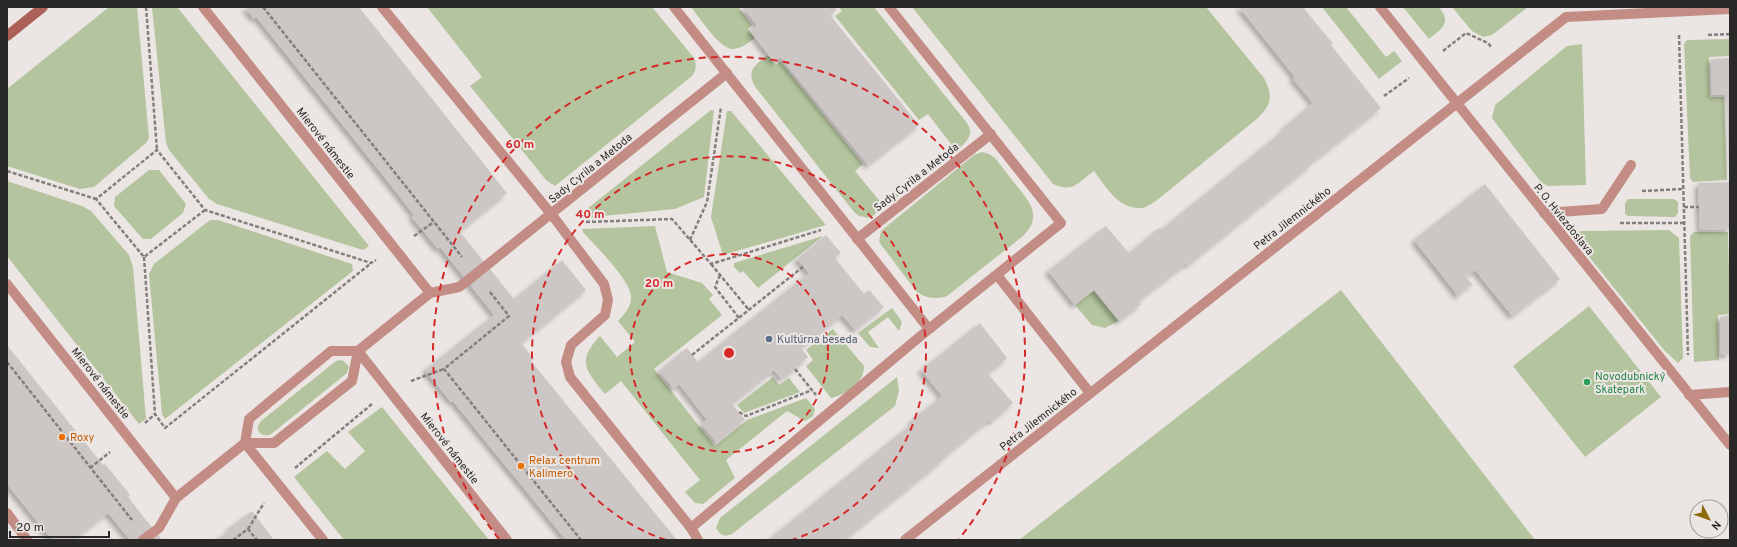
<svg xmlns="http://www.w3.org/2000/svg" width="1737" height="547" font-family="Overpass,sans-serif">
	<style>
		.green { fill: #b4c49e }
		.building { fill: #ccc6c5; filter: url(#shadow) }
		.lines { fill: none; stroke-linecap: round; stroke-linejoin: round }
		.path { stroke: #827f7d; stroke-width: 2.5; stroke-dasharray: 4 2; stroke-linecap: butt }
		.lane { stroke: #c38d86; stroke-width: 10 }
		.street { stroke: #c38d86; stroke-width: 10 }
		.secondary { stroke: #ac6058; stroke-width: 10 }
		.ring { fill: none; stroke: #d62828; stroke-width: 2; stroke-dasharray: 7 5 }
		.service-dot { fill: #5c6f8a; stroke: #ebe6e3; stroke-width: 1.5 }
		.leisure-dot { fill: #2e9e5b; stroke: #ebe6e3; stroke-width: 1.5 }
		.food-dot { fill: #e8710a; stroke: #ebe6e3; stroke-width: 1.5 }
		.labels { text-anchor: middle; stroke-width: 4; stroke-linejoin: round; paint-order: stroke }
		.street-label { font-size: 11px; fill: #2b2928; stroke: #ebe6e3 }
		.service-label { font-size: 11px; fill: #4e5e75; stroke: #ebe6e3; text-anchor: start }
		.leisure-label { font-size: 11px; fill: #27864d; stroke: #ebe6e3; text-anchor: start }
		.food-label { font-size: 11px; fill: #c56008; stroke: #ebe6e3; text-anchor: start }
		.centre { fill: #d62828; stroke: #ebe6e3; stroke-width: 2 }
		.ring-label { font-size: 12px; text-anchor: middle; font-weight: bold; fill: #d62828; stroke: #ebe6e3; stroke-width: 4; stroke-linejoin: round; paint-order: stroke }
	</style>
	<defs>
		<filter id="shadow"><feDropShadow dx="-3.5" dy="3.5" stdDeviation="2" flood-color="#0004"/></filter>
	</defs>
	<rect width="100%" height="100%" fill="#ebe6e3"/>
	<!-- green -->
	<g class="green">
		<polygon points="109,7 137,7 149,138 146,143 94,187 80,189 7,166 7,89"/>
		<polygon points="152,7 177,7 369,246 363,250 217,204 209,199 169,150 166,143"/>
		<path d="M427,7H652L694,58C697,66 696,70 692,76L555,186L546,180L470,86L482,77Z"/>
		<path d="M691,7H738L752,25L748,29L755,38C748,43 741,49 732,49C719,48 700,18 691,7Z"/>
		<path d="M839,7H874L967,123C972,132 971,136 964,144L870,218L859,216L854,212L756,88C745,71 755,65 768,55L776,65L780,61L863,164L855,171L882,204L954,148L928,114L919,120L835,16L842,11Z"/>
		<path d="M912,7H1206L1264,78C1273,96 1272,104 1258,118L1156,201C1152,203 1146,208 1142,208C1119,210 1106,187 1094,171C1077,183 1074,193 1053,184Z"/>
		<polygon points="1322,7 1346,7 1386,57 1394,51 1402,61 1379,79"/>
		<path d="M1403,7H1439C1452,24 1442,28 1429,39Z"/>
		<polygon points="1452,7 1528,7 1492,35 1483,37 1472,31"/>
		<polygon points="1730,39 1730,56 1709,57 1710,97 1724,97 1727,180 1693,182 1690,178 1684,44 1687,40"/>
		<polygon points="1582,44 1586,185 1547,186 1540,181 1492,118 1495,105 1567,46"/>
		<polygon points="711,110 714,110 704,197 675,209 583,218 582,213"/>
		<polygon points="727,111 731,111 826,225 723,255 711,217"/>
		<path d="M982,152L989,154L995,158C1002,167 1009,176 1016,185C1030,202 1043,216 1023,236L947,296C936,300 924,298 916,291L879,242L881,231L974,155Z"/>
		<polygon points="149,170 159,170 186,204 183,213 151,239 143,239 114,206 115,197"/>
		<polygon points="7,181 82,206 91,211 129,255 133,267 146,419 139,424 7,256"/>
		<polygon points="1628,199 1674,199 1678,202 1678,213 1675,217 1628,216 1625,214 1625,203"/>
		<polygon points="210,220 218,220 352,264 353,271 165,419 162,414 149,274 154,264"/>
		<path d="M655,226L667,272L702,283L713,295L709,299L722,315L654,369L715,446L747,420L806,398L815,409L813,416L805,421L787,411L726,460L735,478L703,504L695,503L685,492L700,480L621,381L605,394C586,371 576,361 600,336L617,357L635,342L618,321C624,315 632,306 631,297C631,280 594,245 583,232L582,229Z"/>
		<polygon points="1669,230 1679,238 1683,358 1678,363 1664,350 1574,238 1576,233 1581,231"/>
		<polygon points="1694,232 1728,232 1730,314 1718,315 1719,360 1694,362 1690,236"/>
		<polygon points="823,236 758,288 743,271 740,273 734,267 734,263"/>
		<polygon points="1094,290 1119,321 1105,328 1092,325 1075,305"/>
		<polygon points="1341,290 1535,540 1019,540"/>
		<polygon points="1589,306 1661,397 1585,457 1513,366"/>
		<polygon points="892,308 902,322 899,331 888,317 868,332 879,348 870,347 858,333"/>
		<path d="M833,329L864,366C865,382 845,395 831,398L806,366L813,360L806,350Z"/>
		<path d="M342,360L349,366L347,373L270,435C260,437 254,430 261,421L336,361Z"/>
		<polygon points="773,377 779,385 789,378 800,392 744,413 737,405"/>
		<path d="M897,377L899,391L895,406L732,534C724,537 721,536 716,528L720,518Z"/>
		<polygon points="382,407 489,540 344,540 294,477 327,451 345,469 365,451 348,432"/>
	</g>
	<!-- building -->
	<g class="building">
		<polygon points="245,7 359,7 507,193 460,231 461,233 514,299 562,260 586,290 521,343 534,359 531,361 677,540 566,540 452,400 451,402 425,370 494,315 440,247 438,249 412,217 414,215 393,188 258,19 256,17 254,19"/>
		<polygon points="742,7 834,7 837,10 830,15 919,125 868,165 780,57 774,62 750,31 757,25"/>
		<polygon points="1239,7 1303,7 1333,44 1331,45 1381,108 1310,164 1311,165 1188,265 1187,263 1138,301 1141,304 1119,321 1094,290 1075,305 1048,271 1106,226 1129,253 1159,228 1161,230 1284,130 1283,128 1313,103 1293,79 1295,77"/>
		<polygon points="1730,58 1730,177 1729,177 1727,95 1712,95 1711,59"/>
		<polygon points="1730,182 1730,229 1700,230 1698,183"/>
		<polygon points="1485,184 1560,279 1512,316 1475,270 1466,277 1473,285 1471,287 1470,285 1459,294 1460,295 1459,297 1414,240"/>
		<polygon points="826,235 841,253 835,258 864,294 869,290 884,307 855,330 842,315 801,348 808,357 790,373 781,379 774,370 732,404 745,420 717,443 701,424 707,420 679,384 674,389 659,371 687,348 698,362 809,273 797,259"/>
		<polygon points="1730,315 1730,354 1721,355 1720,317"/>
		<polygon points="980,323 1007,358 988,374 1013,403 991,422 989,420 942,459 943,460 844,540 768,540 913,423 911,421 942,396 921,370"/>
		<polygon points="7,345 103,465 105,464 128,492 130,496 128,497 162,540 130,540 108,513 73,540 52,540 7,484"/>
		<polygon points="252,511 274,540 216,540 230,530 229,528"/>
	</g>
	<g class="lines">
		<!-- path -->
		<g class="path">
			<polyline points="146,7 157,150"/>
			<polyline points="263,7 462,257"/>
			<polyline points="1679,35 1688,355"/>
			<polyline points="1708,35 1730,34"/>
			<polyline points="1443,51 1466,33 1488,43 1492,48"/>
			<polyline points="1384,96 1409,78"/>
			<polyline points="7,171 96,199"/>
			<polyline points="1642,191 1683,189"/>
			<polyline points="1684,207 1699,207"/>
			<polyline points="205,210 144,257 96,199 157,150 205,210 371,263 376,260"/>
			<polyline points="586,222 672,219 711,264 821,230"/>
			<polyline points="1620,223 1684,223"/>
			<polyline points="414,236 434,222"/>
			<polyline points="690,240 707,202 721,107"/>
			<polyline points="144,257 155,414 165,428 370,264"/>
			<polyline points="711,264 749,310"/>
			<polyline points="720,275 715,287 739,318"/>
			<polyline points="490,292 509,316 444,369 581,540"/>
			<polyline points="692,355 804,266"/>
			<polyline points="7,362 132,520"/>
			<polyline points="795,369 816,395"/>
			<polyline points="411,381 444,369"/>
			<polyline points="739,412 746,416 812,390"/>
			<polyline points="145,423 155,414"/>
			<polyline points="90,468 110,452"/>
			<polyline points="295,468 372,404"/>
			<polyline points="248,529 264,503"/>
			<polyline points="233,540 248,529 257,540"/>
		</g>
		<!-- lane -->
		<g class="lane">
			<polyline points="382,7 552,215 604,284 608,300 605,315 571,345 566,362 570,377 691,528 698,540"/>
			<polyline points="1544,213 1602,209 1631,165"/>
			<polyline points="1689,395 1730,392"/>
			<polyline points="7,513 27,540"/>
			<polyline points="691,528 929,329"/>
		</g>
		<!-- street -->
		<g class="street">
			<polyline points="203,7 430,293"/>
			<polyline points="674,7 929,329 1061,223 889,7"/>
			<polyline points="1380,7 1730,445"/>
			<polyline points="857,239 991,134"/>
			<polyline points="997,275 1090,393"/>
			<polyline points="7,284 176,498"/>
			<polyline points="358,351 507,540"/>
			<polyline points="245,443 274,443 352,381 358,351 430,293 459,287 467,281 727,73"/>
			<polyline points="245,443 323,540"/>
			<polyline points="143,540 159,528 176,498 245,443 249,419 331,351 358,351"/>
			<polyline points="905,540 1566,17 1730,9"/>
		</g>
		<!-- secondary -->
		<polyline class="secondary" points="7,36 43,7"/>
	</g>
	<!-- distance rings -->
	<g class="ring">
		<circle cx="729" cy="353" r="99"/>
		<path d="M666 540A197 197 0 1 1 792 540"/>
		<path d="M499 539A296 296 0 1 1 959 539"/>
	</g>
	<!-- markers -->
	<circle class="service-dot" cx="769" cy="339" r="4"/>
	<circle class="leisure-dot" cx="1587" cy="382" r="4"/>
	<g class="food-dot">
		<circle cx="62" cy="437" r="4"/>
		<circle cx="521" cy="466" r="4"/>
	</g>
	<g class="labels">
		<!-- street labels -->
		<g class="street-label">
			<text transform="translate(326 143) rotate(52)" y="4">Mierové námestie</text>
			<text transform="translate(590 168) rotate(-39)" y="4">Sady Cyrila a Metoda</text>
			<text transform="translate(916 177) rotate(-38)" y="4">Sady Cyrila a Metoda</text>
			<text transform="translate(1292 218) rotate(-38)" y="4">Petra Jilemnického</text>
			<text transform="translate(1564 219) rotate(51)" y="4">P. O. Hviezdoslava</text>
			<text transform="translate(101 383) rotate(52)" y="4">Mierové námestie</text>
			<text transform="translate(1038 419) rotate(-38)" y="4">Petra Jilemnického</text>
			<text transform="translate(450 448) rotate(52)" y="4">Mierové námestie</text>
		</g>
		<!-- service labels -->
		<g class="service-label">
			<text x="777" y="343">Kultúrna beseda</text>
		</g>
		<!-- leisure labels -->
		<g class="leisure-label">
			<text x="1595" y="380">Novodubnický<tspan x="1595" dy="13">Skatepark</tspan></text>
		</g>
		<!-- food labels -->
		<g class="food-label">
			<text x="70" y="441">Roxy</text>
			<text x="529" y="464">Relax centrum<tspan x="529" dy="13">Kalimero</tspan></text>
		</g>
	</g>
	<circle cx="729" cy="353" r="6" class="centre"/>
	<g class="ring-label">
		<text x="520" y="148">60 m</text>
		<text x="590" y="218">40 m</text>
		<text x="659" y="287">20 m</text>
	</g>
	<!-- border -->
	<rect width="1737" height="547" fill="none" stroke="#2b2928" stroke-width="16"/>
	<!-- north arrow -->
	<g transform="translate(1709 519) rotate(131)"><circle r="19" fill="#ebe6e3" stroke="#9e9a98"/>
	<path d="M0-3L7 15L0 10L-7 15Z" fill="#8b6a0a"/>
	<text y="-6" font-size="11" font-weight="bold" text-anchor="middle" fill="#2b2928">N</text>
	</g>
	<!-- scale -->
	<path d="M10 531v6h99v-6" fill="none" stroke="#2b2928" stroke-width="2"/>
	<text x="16" y="531" font-size="12" fill="#2b2928" stroke="#ebe6e3" stroke-width="3" paint-order="stroke">20 m</text>
</svg>
